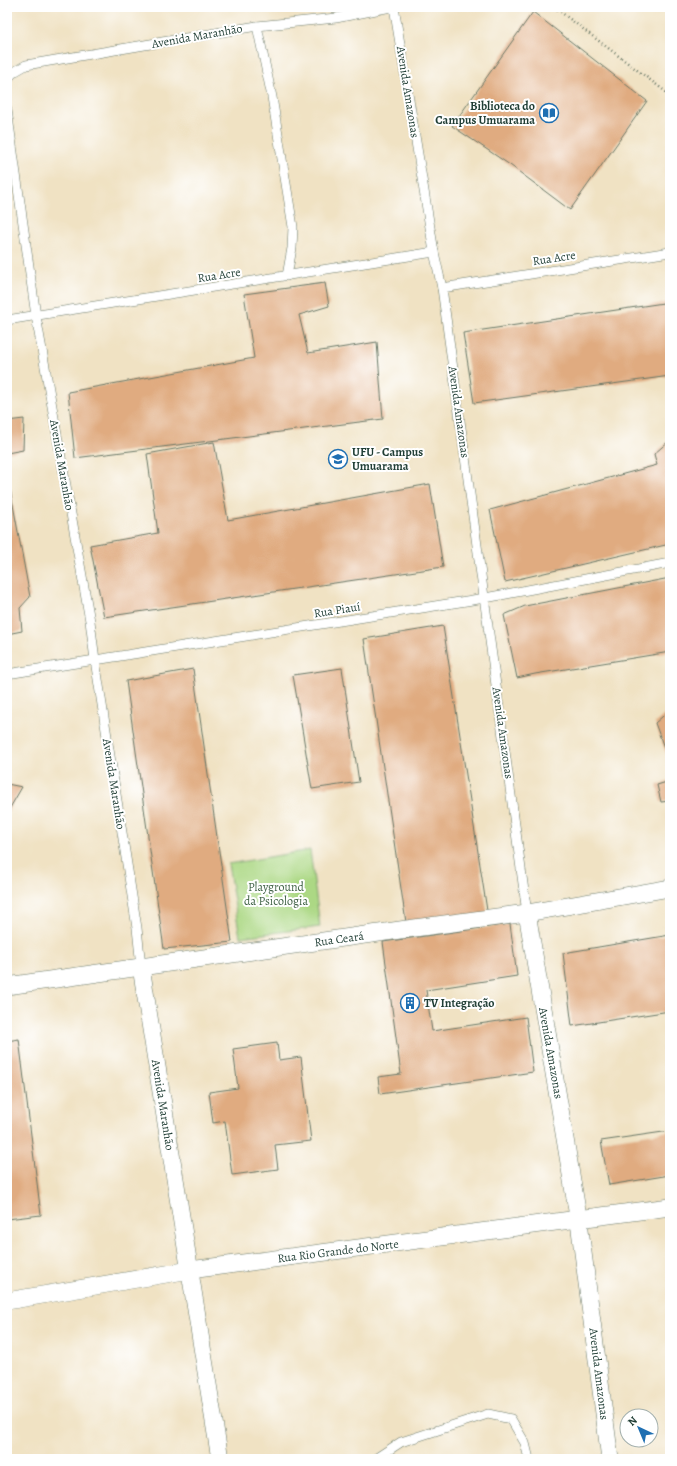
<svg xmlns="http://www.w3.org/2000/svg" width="677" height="1466" font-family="Alegreya,serif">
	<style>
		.green { fill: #acd884; stroke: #668a5c }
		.building { fill: #e0ab80 }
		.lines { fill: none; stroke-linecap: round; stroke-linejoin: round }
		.service-casing { stroke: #687766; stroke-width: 10 }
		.minor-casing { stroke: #687766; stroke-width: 18 }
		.path { stroke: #687766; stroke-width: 2.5; stroke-dasharray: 1 3; stroke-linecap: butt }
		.service { stroke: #fff; stroke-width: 9 }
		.minor { stroke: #fff; stroke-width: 17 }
		.labels { text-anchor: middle; stroke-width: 4; stroke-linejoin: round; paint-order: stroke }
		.street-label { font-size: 12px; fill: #1f3d34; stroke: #fff }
		.poi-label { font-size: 12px; font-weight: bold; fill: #1f3d34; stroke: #fff; text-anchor: start }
		.park-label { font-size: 12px; fill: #426448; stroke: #fff }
	</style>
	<rect width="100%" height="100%" fill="#fff"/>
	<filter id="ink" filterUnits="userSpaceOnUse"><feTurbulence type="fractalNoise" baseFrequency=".025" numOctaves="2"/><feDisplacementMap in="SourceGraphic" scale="8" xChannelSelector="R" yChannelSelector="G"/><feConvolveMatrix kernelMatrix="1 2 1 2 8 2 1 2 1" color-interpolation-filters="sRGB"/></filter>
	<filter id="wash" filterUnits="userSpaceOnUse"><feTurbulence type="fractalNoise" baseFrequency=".012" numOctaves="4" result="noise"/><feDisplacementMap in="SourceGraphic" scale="16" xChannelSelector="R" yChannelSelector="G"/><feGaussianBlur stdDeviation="0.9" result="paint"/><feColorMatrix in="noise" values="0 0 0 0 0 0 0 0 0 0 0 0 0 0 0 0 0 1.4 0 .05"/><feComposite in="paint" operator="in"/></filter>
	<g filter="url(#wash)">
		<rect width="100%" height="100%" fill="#f0e2c3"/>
		<!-- green -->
		<polygon class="green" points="310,850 320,927 240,937 228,864"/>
		<g id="blocks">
			<!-- building -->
			<g class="building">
				<polygon points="533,12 647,101 570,210 510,165 452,126"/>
				<polygon points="325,283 329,306 299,315 308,353 377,342 383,419 75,458 68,392 254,358 244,294"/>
				<polygon points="670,302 670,376 474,403 463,333"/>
				<polygon points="24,419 23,450 7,453 7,421"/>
				<polygon points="670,440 670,544 505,582 490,510 657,465 654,454"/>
				<polygon points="214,442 228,520 430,484 443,567 104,617 90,545 158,533 147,454"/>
				<polygon points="7,483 9,483 30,597 20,608 22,631 7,634"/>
				<polygon points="670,578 670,652 535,674 517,678 504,615 525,606"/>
				<polygon points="443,626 488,917 407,929 364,639"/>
				<polygon points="342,668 359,782 312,789 293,675"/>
				<polygon points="193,669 232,942 164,949 126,681"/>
				<polygon points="670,710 670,764 655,723"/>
				<polygon points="670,781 670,801 661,802 657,785"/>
				<polygon points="7,784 22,787 7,813"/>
				<polygon points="510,924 517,976 426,990 432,1031 526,1017 533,1072 380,1094 378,1077 401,1074 383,942"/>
				<polygon points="670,935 670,1011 572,1026 563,953"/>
				<polygon points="19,1039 41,1215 7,1219 7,1041"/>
				<polygon points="277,1043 279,1060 301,1057 311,1141 275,1145 278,1169 232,1175 225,1121 213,1123 209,1092 238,1088 233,1049"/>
				<polygon points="670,1131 670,1175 609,1185 601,1141"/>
			</g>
		</g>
	</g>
	<g filter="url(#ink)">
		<use href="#blocks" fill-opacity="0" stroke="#687766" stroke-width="1"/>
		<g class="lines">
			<!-- service casing -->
			<g class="service-casing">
				<g id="service">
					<polyline points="394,7 434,252 442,288 527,913"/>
					<polyline points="257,26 272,97 293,227 292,248 287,276"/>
					<polyline points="7,79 14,72 26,65 257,26 336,18 391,7"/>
					<polyline points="7,110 36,316 90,621 95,660 137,928 141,967"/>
					<polyline points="442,288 670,252"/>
					<polyline points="7,320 434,252"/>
					<polyline points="7,674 485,598 670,563"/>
					<polyline points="375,1459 401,1442 488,1414 511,1419 525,1443 529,1459"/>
				</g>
			</g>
			<!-- minor casing -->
			<g class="minor-casing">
				<g id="minor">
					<polyline points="527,913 579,1222 610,1459"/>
					<polyline points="141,967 220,1459"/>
					<polyline points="7,986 407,929 527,913 670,888"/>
					<polyline points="7,1301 190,1270 670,1207"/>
				</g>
			</g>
			<!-- path -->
			<polyline class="path" points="554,7 670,95"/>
			<!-- service -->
			<use href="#service" class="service"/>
			<!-- minor -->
			<use href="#minor" class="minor"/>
		</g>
	</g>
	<!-- icons -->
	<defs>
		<g id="library-ring" transform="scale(1)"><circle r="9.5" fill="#fff" stroke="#1f6fb2" stroke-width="1.5"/><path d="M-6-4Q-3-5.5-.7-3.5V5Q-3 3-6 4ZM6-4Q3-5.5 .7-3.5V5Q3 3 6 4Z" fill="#1f6fb2"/></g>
		<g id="university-ring" transform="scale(1)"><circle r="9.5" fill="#fff" stroke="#1f6fb2" stroke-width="1.5"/><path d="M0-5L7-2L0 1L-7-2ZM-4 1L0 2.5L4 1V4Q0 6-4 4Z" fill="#1f6fb2"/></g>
		<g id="building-ring" transform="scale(1)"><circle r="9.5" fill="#fff" stroke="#1f6fb2" stroke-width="1.5"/><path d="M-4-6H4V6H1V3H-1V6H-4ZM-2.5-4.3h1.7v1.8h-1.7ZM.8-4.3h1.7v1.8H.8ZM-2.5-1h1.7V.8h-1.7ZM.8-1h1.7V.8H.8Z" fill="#1f6fb2"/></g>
	</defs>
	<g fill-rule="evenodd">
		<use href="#library-ring" x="549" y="113"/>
		<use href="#university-ring" x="338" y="459"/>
		<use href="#building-ring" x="410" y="1003"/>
	</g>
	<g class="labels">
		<!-- street labels -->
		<g class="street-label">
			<text transform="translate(197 36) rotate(-10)" y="4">Avenida Maranhão</text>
			<text transform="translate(408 92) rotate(81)" y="4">Avenida Amazonas</text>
			<text transform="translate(554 258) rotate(-9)" y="4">Rua Acre</text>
			<text transform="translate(219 275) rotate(-9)" y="4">Rua Acre</text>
			<text transform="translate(459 412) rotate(82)" y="4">Avenida Amazonas</text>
			<text transform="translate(62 465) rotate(80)" y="4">Avenida Maranhão</text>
			<text transform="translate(337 610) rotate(-9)" y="4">Rua Piauí</text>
			<text transform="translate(503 733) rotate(82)" y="4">Avenida Amazonas</text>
			<text transform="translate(114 784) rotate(81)" y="4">Avenida Maranhão</text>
			<text transform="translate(339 939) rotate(-8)" y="4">Rua Ceará</text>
			<text transform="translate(551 1053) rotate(80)" y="4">Avenida Amazonas</text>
			<text transform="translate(163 1105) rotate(81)" y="4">Avenida Maranhão</text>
			<text transform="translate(338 1251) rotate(-7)" y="4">Rua Rio Grande do Norte</text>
			<text transform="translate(599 1374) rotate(83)" y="4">Avenida Amazonas</text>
		</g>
		<!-- poi labels -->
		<g class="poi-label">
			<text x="535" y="110" text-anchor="end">Biblioteca do<tspan x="535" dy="14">Campus Umuarama</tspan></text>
			<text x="352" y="456">UFU - Campus<tspan x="352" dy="14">Umuarama</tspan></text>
			<text x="424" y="1007">TV Integração</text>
		</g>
		<!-- park labels -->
		<g class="park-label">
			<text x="276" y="891">Playground<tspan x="276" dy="14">da Psicologia</tspan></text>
		</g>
	</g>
	<!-- margin -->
	<rect width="677" height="1466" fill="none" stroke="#fff" stroke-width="24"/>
	<!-- north arrow -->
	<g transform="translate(639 1428) rotate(316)"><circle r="19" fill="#ffffff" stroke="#a5b1ae"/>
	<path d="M0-3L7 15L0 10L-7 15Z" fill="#1f6fb2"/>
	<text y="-6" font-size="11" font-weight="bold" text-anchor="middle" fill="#1f3d34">N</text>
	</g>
</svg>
